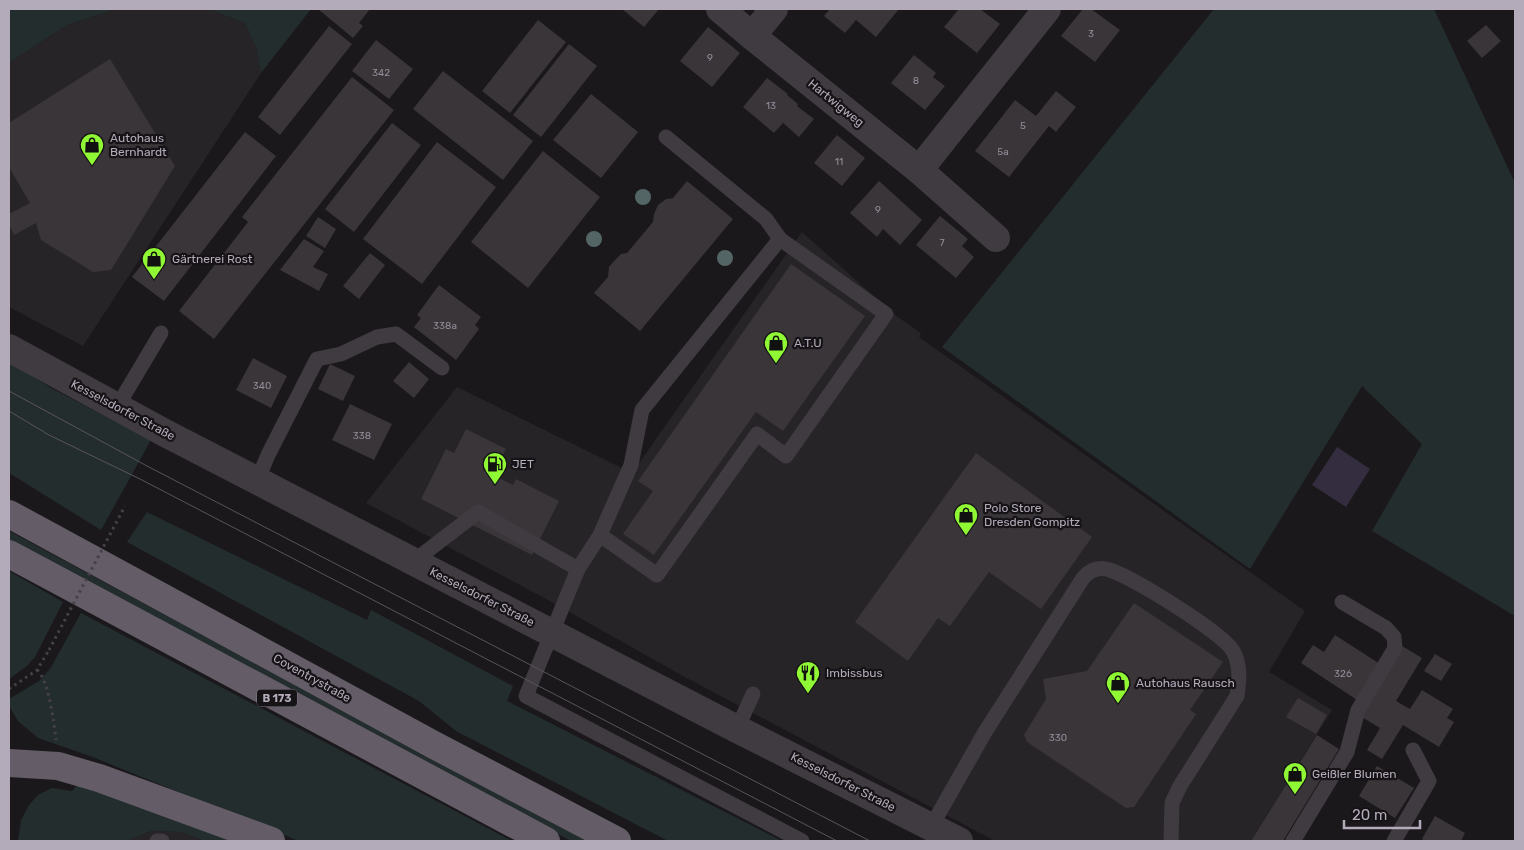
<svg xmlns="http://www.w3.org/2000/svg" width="1524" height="850" font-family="Rubik,sans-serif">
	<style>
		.built { fill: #272427 }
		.green { fill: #242d2e }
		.water { fill: #332d3f }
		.building { fill: #393539 }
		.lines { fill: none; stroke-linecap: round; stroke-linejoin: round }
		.path { stroke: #454148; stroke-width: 3; stroke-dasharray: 2.5 4; stroke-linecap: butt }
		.service { stroke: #3f3b41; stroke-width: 15 }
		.minor { stroke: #3f3b41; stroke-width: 28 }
		.tertiary { stroke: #3f3b41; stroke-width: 28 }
		.trunk { stroke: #645d68; stroke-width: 28 }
		.tram { stroke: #59545c; stroke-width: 1 }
		.path-bridge { stroke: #454148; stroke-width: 3; stroke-dasharray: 2.5 4; stroke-linecap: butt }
		.tree { fill: #536665 }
		.labels { text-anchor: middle; stroke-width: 4.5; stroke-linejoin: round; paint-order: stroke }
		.number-label { font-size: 10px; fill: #948d9a }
		.shield { fill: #151315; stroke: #847d88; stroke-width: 1 }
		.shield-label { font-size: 11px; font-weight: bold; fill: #b3aaba }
		.street-label { font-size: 12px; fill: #b3aaba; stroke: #151315 }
		.poi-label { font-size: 12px; fill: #b3aaba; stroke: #151315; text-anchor: start }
	</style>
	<rect width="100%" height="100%" fill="#1a181a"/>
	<!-- built -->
	<g class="built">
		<polygon points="116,9 208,9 245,23 256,48 261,73 83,346 9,307 9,63 67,25"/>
		<polygon points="802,232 895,315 921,333 919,337 1305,611 1269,672 1332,710 1251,841 995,841 681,675 548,600 366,503 457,387 632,473"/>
		<polygon points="151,831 181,832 204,841 126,841"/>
	</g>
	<!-- green -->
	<g class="green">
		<polygon points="9,9 116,9 67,25 9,63"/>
		<polygon points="208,9 311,9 261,73 256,48 245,23"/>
		<polygon points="1214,9 1434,9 1515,183 1515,616 1372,531 1422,444 1362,386 1250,569 942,347"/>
		<polygon points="9,362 51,388 151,440 101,530 9,473"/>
		<polygon points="147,512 367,620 371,610 513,686 507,701 782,841 668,841 456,731 419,701 127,542"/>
		<polygon points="9,531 316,696 589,841 571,841 9,540"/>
		<polygon points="9,571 63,602 35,657 27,666 9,679"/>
		<polygon points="81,613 512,841 299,841 90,756 38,738 18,721 9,706 9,699 39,681 50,669"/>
		<polygon points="79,783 240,841 204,841 181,832 151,831 126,841 18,841 21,820 29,805 38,795 52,788 72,791"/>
	</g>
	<!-- water -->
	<polygon class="water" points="1337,447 1370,469 1346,507 1312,485"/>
	<!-- building -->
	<g class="building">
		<polygon points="318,9 337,10 370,9 359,23 363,26 353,38"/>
		<polygon points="622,9 659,9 644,27"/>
		<polygon points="830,9 899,9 876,37 856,20 845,33 824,16"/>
		<polygon points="959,9 980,9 1000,24 977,53 944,27"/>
		<polygon points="1083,9 1091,9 1120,30 1095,62 1061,36"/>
		<polygon points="538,20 566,42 510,113 482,91"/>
		<polygon points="1486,25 1501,41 1482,58 1467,41"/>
		<polygon points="329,26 352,44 280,135 258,117"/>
		<polygon points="708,27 740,53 712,87 680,61"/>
		<polygon points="376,40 413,69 389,99 352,71"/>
		<polygon points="569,44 597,66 541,137 513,115"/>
		<polygon points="914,55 936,73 933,77 945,86 925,110 891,83"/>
		<polygon points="110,59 175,166 111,270 93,272 41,240 36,223 14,235 9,224 9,214 30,203 9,167 9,123"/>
		<polygon points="443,71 533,141 503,180 413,109"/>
		<polygon points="352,77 394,110 214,339 179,311 248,222 242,217"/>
		<polygon points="767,78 788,94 787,95 798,104 797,106 814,119 799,137 783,123 774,133 743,107"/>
		<polygon points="1056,91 1076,107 1056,132 1049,126 1009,177 975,151 1015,100 1036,116"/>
		<polygon points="591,94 638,132 601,178 553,140"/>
		<polygon points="392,123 421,145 354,232 325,209"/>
		<polygon points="245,132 276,156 164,301 132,277"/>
		<polygon points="837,135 865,158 842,186 814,163"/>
		<polygon points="437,142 496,187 422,284 363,239"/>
		<polygon points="543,151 600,197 528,288 471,242"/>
		<polygon points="687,181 733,219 640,331 594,293 608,277 609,267 614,261 621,254 627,253 653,222 654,214 658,205 666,199 673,198"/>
		<polygon points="879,181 922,220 900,245 883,229 877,237 850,213"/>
		<polygon points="940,216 968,239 962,246 974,257 956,278 916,245"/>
		<polygon points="318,217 336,229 325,248 306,236"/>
		<polygon points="304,239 324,251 313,267 328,274 319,291 280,270"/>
		<polygon points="370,253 385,265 359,299 343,286"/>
		<polygon points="791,264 865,316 783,431 756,412 654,555 623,534 653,491 638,481"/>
		<polygon points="439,285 481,317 475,325 479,329 456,360 414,327 421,318 417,315"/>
		<polygon points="253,358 287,376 271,408 236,390"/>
		<polygon points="409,362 429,379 414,398 393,381"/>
		<polygon points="330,364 355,376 343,401 318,389"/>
		<polygon points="350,404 392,424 374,460 332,440"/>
		<polygon points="466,429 506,449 493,475 513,485 516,479 559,501 532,555 421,499 446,449 454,453"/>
		<polygon points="976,453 1092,537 1041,609 989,572 950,626 938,618 908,661 855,622"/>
		<polygon points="1134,603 1223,662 1190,710 1196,714 1134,807 1126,808 1027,742 1024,735 1046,699 1043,679 1087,671"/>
		<polygon points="1335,635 1380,664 1357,700 1301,663 1313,645 1324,652"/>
		<polygon points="1402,646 1422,658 1396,701 1410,709 1422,690 1453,709 1447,718 1454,722 1439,747 1403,725 1382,759 1367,750 1380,728 1360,716"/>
		<polygon points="1435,654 1452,664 1441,681 1424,671"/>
		<polygon points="1298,698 1327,715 1316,734 1286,717"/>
		<polygon points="1317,735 1339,749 1283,841 1251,841"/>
		<polygon points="1377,766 1414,788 1395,818 1359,796"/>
		<polygon points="1435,816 1465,833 1461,841 1425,841 1422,839"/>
	</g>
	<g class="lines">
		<!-- path -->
		<g class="path">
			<path d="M37,670C49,680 54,724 56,740"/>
			<polyline points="9,689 37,670 49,650"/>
		</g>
		<!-- service -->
		<g class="service">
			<polyline points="117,407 161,333"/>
			<polyline points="257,481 268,455 317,359 341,354 377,337 396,334 442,368"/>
			<polyline points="600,535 657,575 757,434 786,456 886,314 780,239"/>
			<polyline points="414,561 478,512 578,569 526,696 802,841"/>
			<polyline points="578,569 600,535 631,465 642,410 780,239 766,219 666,137"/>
			<polyline points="737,729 753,694"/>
			<path d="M931,827L985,732L1083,578C1089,571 1096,567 1106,569C1127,573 1223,633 1233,651C1241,665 1239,681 1237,696L1180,786L1172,803L1171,841"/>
			<polyline points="157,841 162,841"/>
			<polyline points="1293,841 1347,752 1358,710 1395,648 1394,637 1386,628 1342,602"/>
			<polyline points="1394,841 1429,781 1413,750"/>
		</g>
		<!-- minor -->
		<g class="minor">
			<polyline points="720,9 752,36 774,9"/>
			<polyline points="752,36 919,170 1047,9"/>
			<polyline points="919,170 996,238"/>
		</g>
		<!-- tertiary -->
		<polyline class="tertiary" points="9,348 165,433 737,729 959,841"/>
		<!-- trunk -->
		<g class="trunk">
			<polyline points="9,514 434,745 617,841"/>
			<polyline points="9,554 546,841"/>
			<polyline points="9,763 58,766 99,778 271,841"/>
		</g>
		<!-- tram -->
		<g class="tram">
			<polyline points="9,391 147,466 870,841"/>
			<polyline points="9,411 49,435 140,479 837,841"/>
		</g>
		<!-- path-bridge -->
		<polyline class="path-bridge" points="49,650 125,506"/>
	</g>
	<!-- trees -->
	<g class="tree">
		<circle cx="643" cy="197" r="8"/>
		<circle cx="594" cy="239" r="8"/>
		<circle cx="725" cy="258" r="8"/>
	</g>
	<!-- icons -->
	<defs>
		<g id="shop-pin" transform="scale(1.25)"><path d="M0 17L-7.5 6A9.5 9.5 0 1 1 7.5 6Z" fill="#8ff733" stroke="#151315"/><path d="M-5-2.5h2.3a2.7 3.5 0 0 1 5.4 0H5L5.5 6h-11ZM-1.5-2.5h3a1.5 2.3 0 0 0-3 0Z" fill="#111"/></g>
		<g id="fuel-pin" transform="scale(1.25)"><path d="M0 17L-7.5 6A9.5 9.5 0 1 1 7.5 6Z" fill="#8ff733" stroke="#151315"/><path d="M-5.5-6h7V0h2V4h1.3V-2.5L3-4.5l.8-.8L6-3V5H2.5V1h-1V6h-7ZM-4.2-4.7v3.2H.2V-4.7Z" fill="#111"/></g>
		<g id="restaurant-pin" transform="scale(1.25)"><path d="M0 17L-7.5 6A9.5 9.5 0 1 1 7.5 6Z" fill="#8ff733" stroke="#151315"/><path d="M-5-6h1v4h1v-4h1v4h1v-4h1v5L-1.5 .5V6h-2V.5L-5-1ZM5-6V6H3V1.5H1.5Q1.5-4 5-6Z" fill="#111"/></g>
	</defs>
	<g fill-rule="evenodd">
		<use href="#shop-pin" x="92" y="145"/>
		<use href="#shop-pin" x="154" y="259"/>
		<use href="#shop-pin" x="776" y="343"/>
		<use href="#fuel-pin" x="495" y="464"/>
		<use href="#shop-pin" x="966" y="515"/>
		<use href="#restaurant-pin" x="808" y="673"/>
		<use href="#shop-pin" x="1118" y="683"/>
		<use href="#shop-pin" x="1295" y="774"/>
	</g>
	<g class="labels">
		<!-- number labels -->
		<g class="number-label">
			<text x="1091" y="37">3</text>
			<text x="710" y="61">9</text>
			<text x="381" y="76">342</text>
			<text x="916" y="84">8</text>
			<text x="771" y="109">13</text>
			<text x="1023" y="129">5</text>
			<text x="1003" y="155">5a</text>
			<text x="839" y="165">11</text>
			<text x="878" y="213">9</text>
			<text x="942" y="246">7</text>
			<text x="445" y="329">338a</text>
			<text x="262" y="389">340</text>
			<text x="362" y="439">338</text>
			<text x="1343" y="677">326</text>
			<text x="1058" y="741">330</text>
		</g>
		<!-- shield labels -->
		<rect class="shield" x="257" y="689.5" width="40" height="17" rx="4"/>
		<g class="shield-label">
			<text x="277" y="702">B 173</text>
		</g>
		<!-- street labels -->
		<g class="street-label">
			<text transform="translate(836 103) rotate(39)" y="4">Hartwigweg</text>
			<text transform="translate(123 410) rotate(28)" y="4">Kesselsdorfer Straße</text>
			<text transform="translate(482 597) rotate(27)" y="4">Kesselsdorfer Straße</text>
			<text transform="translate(312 678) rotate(29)" y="4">Coventrystraße</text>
			<text transform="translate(843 782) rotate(27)" y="4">Kesselsdorfer Straße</text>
		</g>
		<!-- poi labels -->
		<g class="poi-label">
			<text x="110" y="142">Autohaus<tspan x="110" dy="14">Bernhardt</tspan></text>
			<text x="172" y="263">Gärtnerei Rost</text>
			<text x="794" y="347">A.T.U</text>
			<text x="512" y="468">JET</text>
			<text x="984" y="512">Polo Store<tspan x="984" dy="14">Dresden Gompitz</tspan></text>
			<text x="826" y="677">Imbissbus</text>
			<text x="1136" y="687">Autohaus Rausch</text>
			<text x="1312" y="778">Geißler Blumen</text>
		</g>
	</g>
	<!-- border -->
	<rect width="1524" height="850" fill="none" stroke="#b3aaba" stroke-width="20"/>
	<!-- scale -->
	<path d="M1344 820v8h76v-8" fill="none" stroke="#b3aaba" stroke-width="2.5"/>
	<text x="1352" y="820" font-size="15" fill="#b3aaba" stroke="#151315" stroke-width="4" paint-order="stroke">20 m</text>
</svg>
